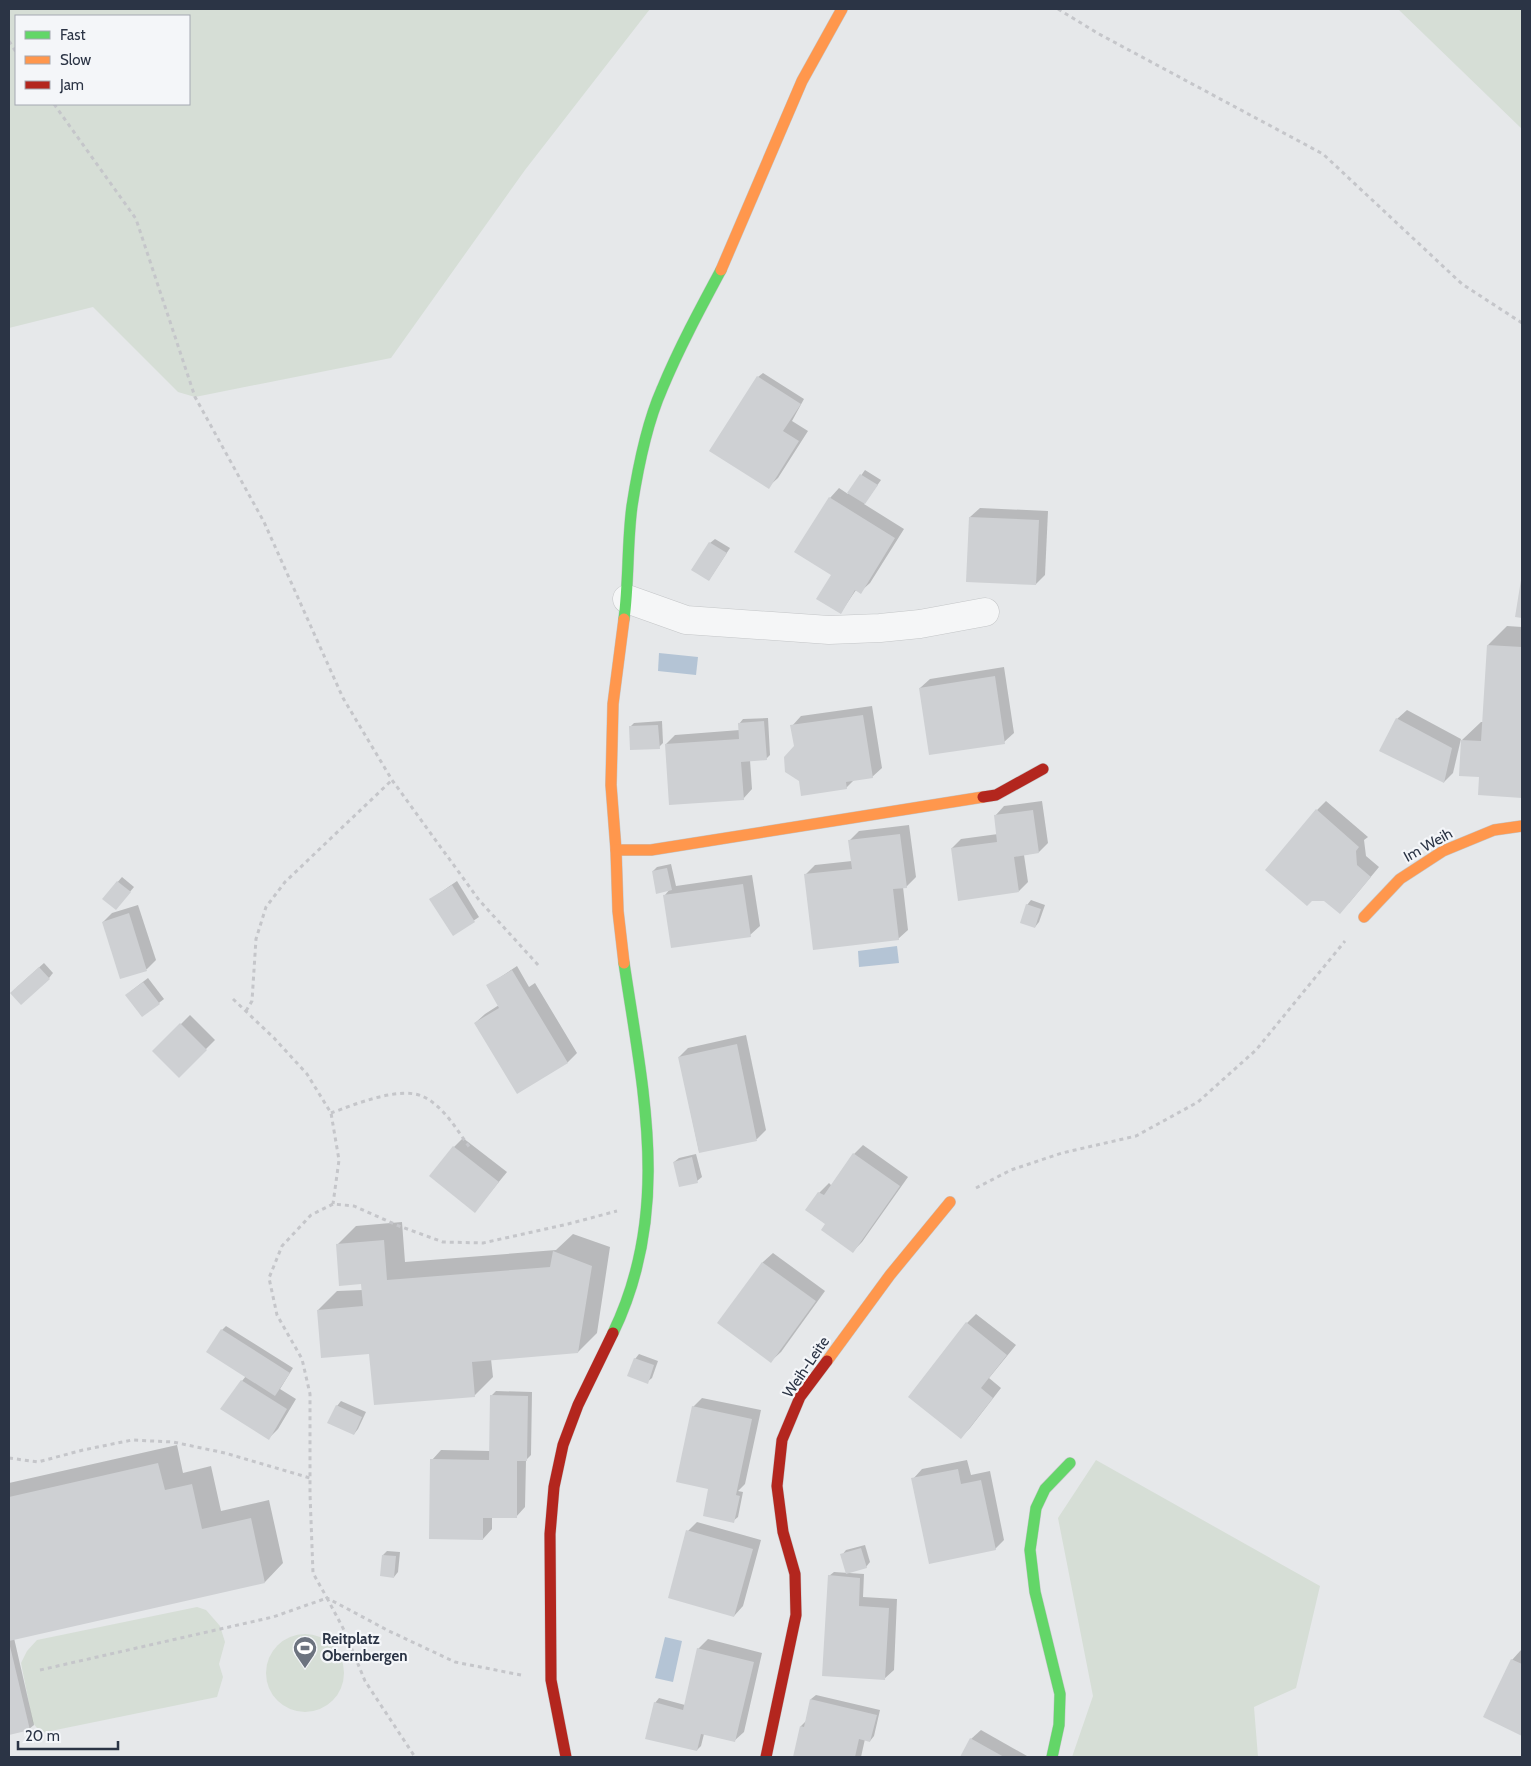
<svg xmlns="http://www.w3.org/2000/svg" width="1531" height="1766" font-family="Cabin,sans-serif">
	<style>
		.green { fill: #d6ded6; fill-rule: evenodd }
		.water { fill: #b4c4d5 }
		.shadow { fill: #0003 }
		.building { fill: #ced0d3 }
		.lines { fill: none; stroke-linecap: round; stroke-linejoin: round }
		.street-casing { stroke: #c4c6c8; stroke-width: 29 }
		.fast-casing { stroke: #c4c6c8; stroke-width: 12 }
		.slow-casing { stroke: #c4c6c8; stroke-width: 12 }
		.jam-casing { stroke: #c4c6c8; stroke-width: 12 }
		.path { stroke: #c5c6ca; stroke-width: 3; stroke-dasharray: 4 4; stroke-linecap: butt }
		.street { stroke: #f5f6f7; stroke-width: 28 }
		.fast { stroke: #63d668; stroke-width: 11 }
		.slow { stroke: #ff974d; stroke-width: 11 }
		.jam { stroke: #b3261e; stroke-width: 11 }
		.labels { text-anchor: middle; stroke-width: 4.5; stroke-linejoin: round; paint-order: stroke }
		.street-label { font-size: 15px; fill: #2b3445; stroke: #f4f6f9 }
		.poi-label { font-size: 15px; font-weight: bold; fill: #2b3445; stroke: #f4f6f9; text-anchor: start }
	</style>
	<rect width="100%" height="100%" fill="#e6e8ea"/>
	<!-- green -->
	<g class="green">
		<path d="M9,9H650L525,170L391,358L195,397L178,392L93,307L9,328ZM16,16H189V104H16Z"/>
		<polygon points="1398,9 1522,9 1522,129"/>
		<polygon points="1096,1460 1320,1586 1296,1688 1254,1707 1258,1757 1072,1757 1093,1696 1058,1518"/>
		<polygon points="197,1607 206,1610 220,1626 225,1642 219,1664 223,1677 217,1697 41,1733 33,1723 21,1663 27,1651 37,1640"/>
		<circle cx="305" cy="1673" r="39"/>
	</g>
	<!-- water -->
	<g class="water">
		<polygon points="659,653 698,657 696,675 658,671"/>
		<polygon points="897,946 899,963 859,967 858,951"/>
		<polygon points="665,1637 682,1641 673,1682 655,1678"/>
	</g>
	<!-- shadow -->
	<g class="shadow">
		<polygon points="763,373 804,399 792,421 808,431 778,478 768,487 758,377"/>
		<polygon points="865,470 881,480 864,504 904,529 870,583 860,592 856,590 841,612 832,575 830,498 839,488 848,494"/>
		<polygon points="980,508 1048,511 1045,575 1036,584 970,517"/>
		<polygon points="715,539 730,548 709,580 710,543"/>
		<polygon points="1507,626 1522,627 1522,796 1479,794 1480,776 1462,740 1481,722 1483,722 1488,645"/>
		<polygon points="1004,667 1014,733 1004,742 920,688 930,679"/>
		<polygon points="872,706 882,768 872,777 854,780 846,788 795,746 792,726 801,716"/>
		<polygon points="1407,710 1461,739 1453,773 1444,782 1397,719"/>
		<polygon points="768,718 770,755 766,759 750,760 752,789 743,799 666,744 675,735 740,730 739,724 743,719"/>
		<polygon points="662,721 663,743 659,747 630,727 634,723"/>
		<polygon points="1042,801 1048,843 1039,852 1024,855 1028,882 1019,891 952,848 961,839 998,834 995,816 1004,806"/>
		<polygon points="1326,801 1368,837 1364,840 1366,856 1379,867 1349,903 1317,810"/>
		<polygon points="909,825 916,877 906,887 903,887 908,930 898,939 805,875 815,865 852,861 850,840 859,831"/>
		<polygon points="671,864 676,886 752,875 760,926 750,935 665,895 670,889 653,871 657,867"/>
		<polygon points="122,877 134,887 120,904 103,899"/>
		<polygon points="457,881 479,917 454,934 431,899"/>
		<polygon points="1031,900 1045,905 1039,922 1035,927 1027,905"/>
		<polygon points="138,905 156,960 147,969 121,978 103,922 112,913"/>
		<polygon points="44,963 53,973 49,978 16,988"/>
		<polygon points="517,966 529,987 535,983 577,1053 568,1062 517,1092 475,1023 485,1014 499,1005 487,986"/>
		<polygon points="148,978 164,999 142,1016 131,991"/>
		<polygon points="190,1015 215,1040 179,1076 154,1051"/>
		<polygon points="746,1035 766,1130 757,1139 699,1151 679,1057 688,1048"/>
		<polygon points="463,1138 507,1172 475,1211 454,1147"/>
		<polygon points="863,1145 908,1177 862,1242 853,1251 826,1224 807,1210 819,1193 829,1183 832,1186 854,1154"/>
		<polygon points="696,1154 702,1177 697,1181 674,1162 679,1158"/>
		<polygon points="402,1222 405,1262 556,1250 573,1234 610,1247 597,1333 578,1352 491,1359 493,1377 474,1396 370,1353 318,1310 337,1291 363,1290 362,1282 337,1245 356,1226"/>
		<polygon points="773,1253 825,1291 781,1352 771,1361 719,1323 763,1262"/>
		<polygon points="976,1314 1016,1345 989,1378 1001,1388 970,1428 961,1437 967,1323"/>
		<polygon points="226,1326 293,1368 280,1389 296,1399 278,1429 269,1438 242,1381 246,1376 222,1330"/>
		<polygon points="639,1354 658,1361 652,1378 647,1382 635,1359"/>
		<polygon points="496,1391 532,1392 531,1455 526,1460 525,1507 516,1517 492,1517 492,1529 483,1539 432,1460 441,1450 490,1451 491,1396"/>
		<polygon points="702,1398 761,1410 745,1484 738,1491 743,1492 738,1517 733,1521 693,1407"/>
		<polygon points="341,1401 366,1412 358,1429 354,1434 337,1406"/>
		<polygon points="177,1445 183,1473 211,1466 221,1511 269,1500 283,1563 265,1582 14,1638 34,1725 29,1729 9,1734 9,1483"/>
		<polygon points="967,1460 971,1475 990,1471 1004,1540 995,1549 913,1479 922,1469"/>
		<polygon points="697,1522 761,1540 743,1606 734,1616 688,1531"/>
		<polygon points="865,1545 870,1562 866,1567 842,1555 846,1550"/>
		<polygon points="387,1551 400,1552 398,1572 394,1577 383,1555"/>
		<polygon points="834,1572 864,1574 863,1597 897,1599 894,1670 884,1679 829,1576"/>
		<polygon points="708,1639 762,1653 744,1732 734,1741 704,1734 701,1746 697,1750 655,1703 659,1698 685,1705 698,1649"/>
		<polygon points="1521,1650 1522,1651 1522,1735 1485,1716 1512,1660"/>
		<polygon points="816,1695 880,1710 874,1736 870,1741 865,1739 861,1757 794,1757 801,1726 806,1721 811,1699"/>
		<polygon points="981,1730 1027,1756 1026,1757 961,1757 971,1739"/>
	</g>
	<!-- building -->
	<g class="building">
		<polygon points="757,376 801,404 783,431 799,441 769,489 709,451"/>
		<polygon points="860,474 878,485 865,504 847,493"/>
		<polygon points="829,497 895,538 861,594 855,590 841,614 816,599 831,575 794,552"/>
		<polygon points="969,517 1039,520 1036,585 966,582"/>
		<polygon points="709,542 727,553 709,581 691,570"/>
		<polygon points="1521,580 1522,581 1522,618 1515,617"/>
		<polygon points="1487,645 1522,647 1522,798 1478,795 1479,777 1459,776 1461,740 1481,741"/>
		<polygon points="995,676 1005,744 929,755 919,688"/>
		<polygon points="863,715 873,778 846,782 847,789 801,796 799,781 785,772 784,757 794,746 790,725"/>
		<polygon points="1396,718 1452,748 1444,783 1379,751"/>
		<polygon points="764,721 767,760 741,762 744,800 669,805 665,744 739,739 738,723"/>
		<polygon points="658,725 660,749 630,750 629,726"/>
		<polygon points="1316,809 1359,847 1356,851 1357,865 1371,877 1340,914 1324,901 1312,901 1307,906 1265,870"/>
		<polygon points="1033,810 1039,853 1014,857 1019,892 958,901 951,848 997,842 994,815"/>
		<polygon points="900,834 907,888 893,889 899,940 813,950 804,874 852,869 848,840"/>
		<polygon points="667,868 672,890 656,894 652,871"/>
		<polygon points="117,881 131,892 116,910 102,899"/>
		<polygon points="743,884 751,937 671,948 663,895"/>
		<polygon points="452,885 475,922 453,936 429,899"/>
		<polygon points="1026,904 1041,909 1035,928 1020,923"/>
		<polygon points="129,913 147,971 120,979 102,922"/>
		<polygon points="39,967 50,979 21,1005 10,993"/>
		<polygon points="512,970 568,1063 517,1094 474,1023 499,1008 486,985"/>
		<polygon points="143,982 160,1004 142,1017 125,995"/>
		<polygon points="180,1023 207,1050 179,1078 152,1051"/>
		<polygon points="737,1044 757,1141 699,1153 678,1057"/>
		<polygon points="453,1146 499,1182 475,1213 429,1176"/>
		<polygon points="853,1153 900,1186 853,1253 821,1230 825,1224 805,1210 818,1192 824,1195"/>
		<polygon points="692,1157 698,1183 679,1187 673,1162"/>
		<polygon points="384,1240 387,1280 550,1267 553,1251 592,1266 578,1353 472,1362 475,1397 374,1405 369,1354 321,1358 317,1310 363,1306 361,1284 339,1286 336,1244"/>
		<polygon points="762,1262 816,1301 771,1363 717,1323"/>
		<polygon points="966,1322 1007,1355 981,1388 993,1398 961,1439 908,1397"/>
		<polygon points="221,1329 290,1373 275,1396 206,1352"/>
		<polygon points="634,1358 654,1365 648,1384 627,1376"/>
		<polygon points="241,1380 287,1409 269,1440 220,1409"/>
		<polygon points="490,1395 528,1396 527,1461 517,1461 517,1518 483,1518 483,1540 429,1539 430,1459 489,1460"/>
		<polygon points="336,1405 362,1417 354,1435 327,1423"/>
		<polygon points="692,1406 752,1419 736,1495 740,1496 734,1523 703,1516 708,1489 676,1482"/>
		<polygon points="158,1463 165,1490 192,1484 202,1529 251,1518 265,1583 9,1641 9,1497"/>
		<polygon points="958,1469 961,1484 981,1480 996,1550 929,1564 911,1478"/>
		<polygon points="686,1530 753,1549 734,1617 668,1598"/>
		<polygon points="861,1548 867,1568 846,1574 840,1554"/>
		<polygon points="382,1555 396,1556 394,1578 380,1576"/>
		<polygon points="828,1575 860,1578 859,1606 889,1608 885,1680 822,1676"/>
		<polygon points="9,1642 30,1730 9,1735"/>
		<polygon points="697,1648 754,1662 735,1742 701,1734 697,1751 645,1739 654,1702 683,1710"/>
		<polygon points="1511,1659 1522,1664 1522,1736 1483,1717"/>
		<polygon points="810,1699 877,1715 870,1742 859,1739 855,1757 793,1757 800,1726 804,1727"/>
		<polygon points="970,1738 1004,1757 960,1757"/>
	</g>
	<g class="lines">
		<!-- street casing -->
		<g class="street-casing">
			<polyline id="street" points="627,599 686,620 829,630 880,628 920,624 985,612"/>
		</g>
		<!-- fast casing -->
		<g class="fast-casing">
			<g id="fast">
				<path d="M624,619C629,582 627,543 632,506C638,467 646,425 662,389C679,348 700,309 721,270"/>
				<path d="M613,1333C672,1211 643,1091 624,963"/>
				<polyline points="1052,1757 1059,1725 1060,1694 1035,1592 1030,1550 1036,1508 1045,1489 1070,1463"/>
			</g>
		</g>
		<!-- slow casing -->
		<g class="slow-casing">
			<g id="slow">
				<polyline points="721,270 802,81 842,9"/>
				<polyline points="624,619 613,704 611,785 616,850 618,911 624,963"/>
				<polyline points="616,850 651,850 983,797"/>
				<polyline points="1364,917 1400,879 1443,851 1494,830 1522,826"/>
				<polyline points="827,1361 890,1275 950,1202"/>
			</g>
		</g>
		<!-- jam casing -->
		<g class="jam-casing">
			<g id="jam">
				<polyline points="983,797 996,795 1043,769"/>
				<polyline points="566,1757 551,1680 550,1534 554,1487 563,1445 578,1405 613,1333"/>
				<polyline points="766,1757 796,1615 795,1574 783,1532 777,1486 782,1440 800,1397 827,1361"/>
			</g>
		</g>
		<!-- path -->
		<g class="path">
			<polyline points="1058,9 1099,34 1323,154 1462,284 1522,323"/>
			<polyline points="9,41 16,52"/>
			<polyline points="54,104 136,219 195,397 264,522 343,698 392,780 479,900 539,966"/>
			<polyline points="233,999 274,1038 307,1074 331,1113 339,1160 333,1204"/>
			<polyline points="246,1011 252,1001 256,939 266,907 285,882 392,780"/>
			<path d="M331,1113C353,1105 401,1085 424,1097C444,1107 457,1130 470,1148"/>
			<polyline points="976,1188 1011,1170 1062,1153 1136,1136 1198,1102 1256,1050 1345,941"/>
			<polyline points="9,1458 38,1462 83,1450 132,1440 173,1442 225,1453 310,1478"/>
			<polyline points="40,1670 273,1617 327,1598 344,1630 365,1681 415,1757"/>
			<polyline points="521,1675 455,1662 389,1631 327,1598 313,1573 310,1494 310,1394 302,1359 277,1315 269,1278 282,1246 311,1215 333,1204 354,1206 399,1226 443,1242 483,1243 568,1224 617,1211"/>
		</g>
		<!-- street -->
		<use href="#street" class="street"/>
		<!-- fast -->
		<use href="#fast" class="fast"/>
		<!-- slow -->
		<use href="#slow" class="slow"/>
		<!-- jam -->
		<use href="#jam" class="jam"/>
	</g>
	<!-- icons -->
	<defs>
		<g id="stadium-pin" transform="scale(1.25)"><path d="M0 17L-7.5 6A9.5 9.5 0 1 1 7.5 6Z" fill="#6c737f" stroke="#f4f6f9"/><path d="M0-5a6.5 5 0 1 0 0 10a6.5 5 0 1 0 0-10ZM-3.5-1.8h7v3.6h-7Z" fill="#fff"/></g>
	</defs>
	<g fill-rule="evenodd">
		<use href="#stadium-pin" x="305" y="1648"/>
	</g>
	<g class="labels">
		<!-- street labels -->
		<g class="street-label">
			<text transform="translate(1428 845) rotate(-29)" y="5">Im Weih</text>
			<text transform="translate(806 1367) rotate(-56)" y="5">Weih-Leite</text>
		</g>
		<!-- poi labels -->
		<g class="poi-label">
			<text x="322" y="1644">Reitplatz<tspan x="322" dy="17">Obernbergen</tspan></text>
		</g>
	</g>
	<!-- border -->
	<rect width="1531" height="1766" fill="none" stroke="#2b3445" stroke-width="20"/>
	<!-- legend -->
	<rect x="15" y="15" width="175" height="90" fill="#f4f6f9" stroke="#a4a8b1"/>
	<rect x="25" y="31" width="25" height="8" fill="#63d668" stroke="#a4a8b1"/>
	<text x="60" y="40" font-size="15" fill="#2b3445">Fast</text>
	<rect x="25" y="56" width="25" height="8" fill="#ff974d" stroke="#a4a8b1"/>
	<text x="60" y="65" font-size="15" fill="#2b3445">Slow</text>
	<rect x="25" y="81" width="25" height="8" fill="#b3261e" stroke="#a4a8b1"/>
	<text x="60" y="90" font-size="15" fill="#2b3445">Jam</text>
	<!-- scale -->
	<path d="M18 1741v8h100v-8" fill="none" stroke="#2b3445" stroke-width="2.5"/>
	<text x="25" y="1741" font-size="15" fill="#2b3445" stroke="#f4f6f9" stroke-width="4" paint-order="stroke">20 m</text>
</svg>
